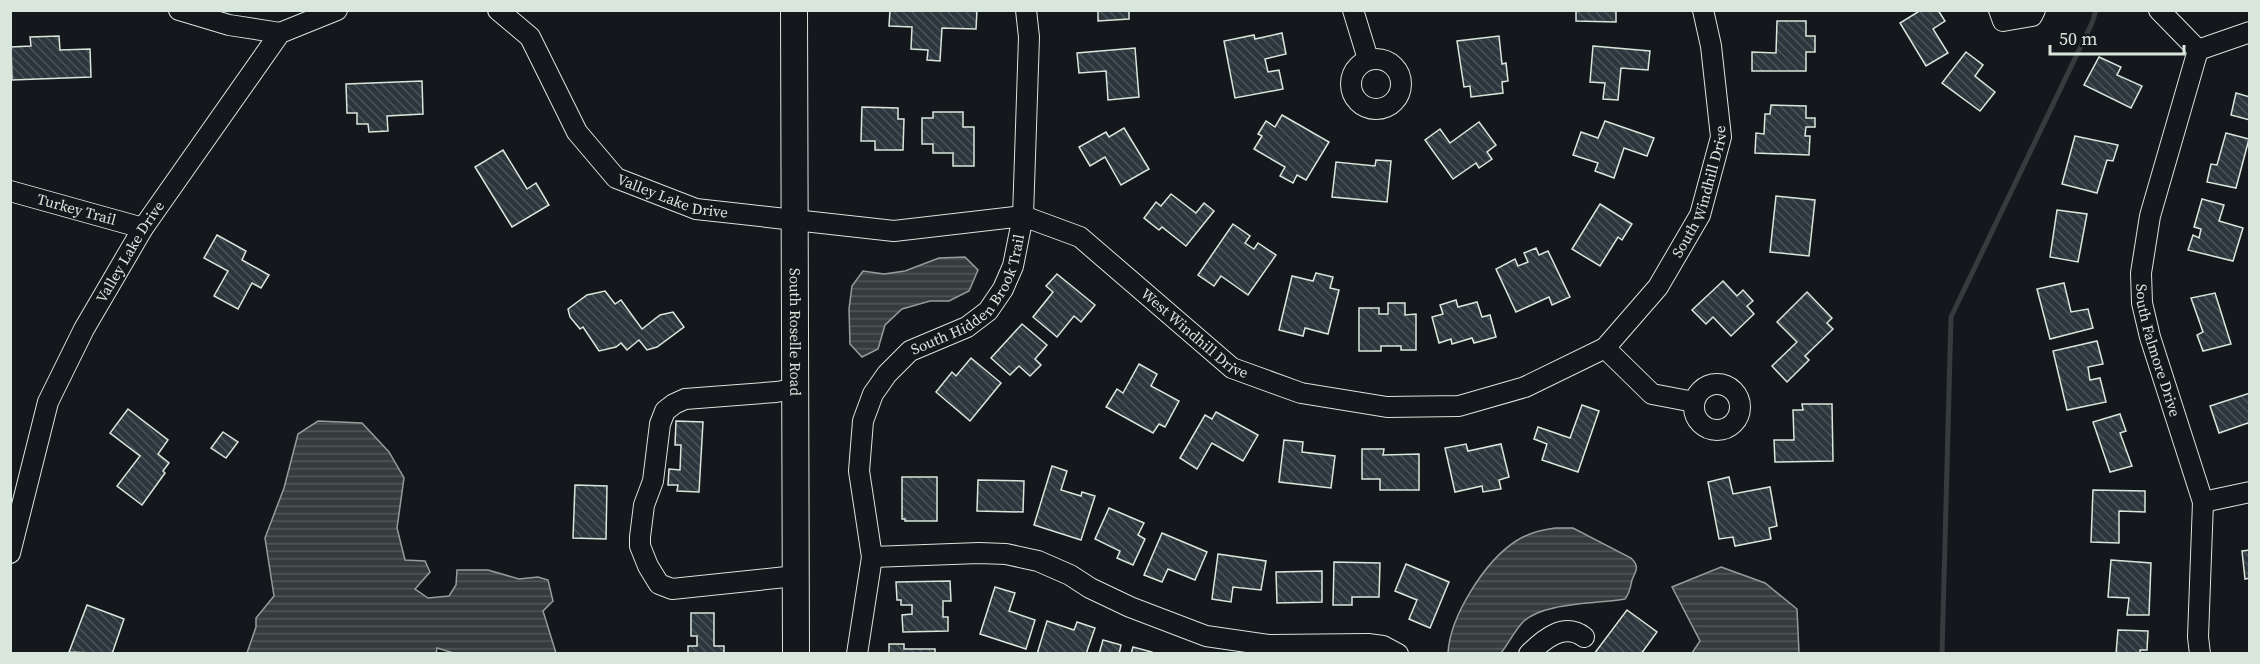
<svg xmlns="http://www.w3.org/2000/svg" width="2260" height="664" font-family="'Source Serif 4',serif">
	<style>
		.water { fill: url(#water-rules); stroke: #939e99; stroke-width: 1.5 }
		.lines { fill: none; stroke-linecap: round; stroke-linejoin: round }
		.stream { stroke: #363b3e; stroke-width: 5 }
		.building { fill: url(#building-back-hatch); stroke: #d8e6dc; stroke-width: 1.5 }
		.minor-casing { stroke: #d8e6dc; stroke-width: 22 }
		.major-casing { stroke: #d8e6dc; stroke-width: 28 }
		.minor { stroke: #14181c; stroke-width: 20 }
		.major { stroke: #14181c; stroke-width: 26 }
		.labels { text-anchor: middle; stroke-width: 4.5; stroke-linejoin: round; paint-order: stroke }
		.street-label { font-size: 15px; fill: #d8e6dc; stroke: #14181c }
	</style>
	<defs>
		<pattern id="water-rules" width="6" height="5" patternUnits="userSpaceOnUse" patternTransform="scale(1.5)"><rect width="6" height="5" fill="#363b3e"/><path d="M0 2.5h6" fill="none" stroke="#525759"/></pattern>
		<pattern id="building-back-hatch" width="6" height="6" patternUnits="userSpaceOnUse" patternTransform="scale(1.5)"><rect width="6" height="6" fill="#2c363c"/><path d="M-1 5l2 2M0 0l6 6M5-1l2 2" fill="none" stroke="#4a5358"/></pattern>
	</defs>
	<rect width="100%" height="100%" fill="#14181c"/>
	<!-- water -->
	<g class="water">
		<polygon points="965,257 978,270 969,291 949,301 930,301 902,309 885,325 878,349 862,357 850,344 849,309 852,286 863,271 884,274 905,271 939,258"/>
		<polygon points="318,421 362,423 389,452 404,478 397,528 405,560 425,561 430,572 415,589 428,598 449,596 456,585 457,570 488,570 519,579 538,577 548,580 553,601 543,611 556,653 457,654 437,648 436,654 247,653 256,627 256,618 274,596 265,538 284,488 298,434"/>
		<path d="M1555,528H1573L1631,558C1640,567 1636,570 1632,580C1630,588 1630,593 1625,599C1597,604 1541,602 1522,623C1514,632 1508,644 1501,653H1448C1450,616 1485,561 1516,541C1528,533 1540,530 1555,528Z"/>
		<polygon points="1721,567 1765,583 1797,609 1799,653 1692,653 1700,641 1672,587"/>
	</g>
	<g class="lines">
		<!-- stream -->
		<polyline class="stream" points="1942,654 1951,317 2092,23 2096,10"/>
	</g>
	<!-- building -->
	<g class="building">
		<polygon points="890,10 977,10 976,29 942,28 940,61 927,60 928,50 911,49 912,27 889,26"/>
		<polygon points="1098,10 1129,10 1129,19 1098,21"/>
		<polygon points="1576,10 1616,10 1616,22 1576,21"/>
		<polygon points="1921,10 1938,10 1945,21 1933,29 1948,53 1926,66 1900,23"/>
		<polygon points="1777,21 1806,21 1806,36 1815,36 1815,52 1806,52 1806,71 1752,71 1752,52 1776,53"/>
		<polygon points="1282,33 1286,54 1265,59 1268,72 1279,70 1283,89 1235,98 1224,41 1254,35 1255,39"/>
		<polygon points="59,36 60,50 90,49 91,77 12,80 11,47 31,46 30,37"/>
		<polygon points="1499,36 1502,64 1506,63 1508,81 1502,82 1503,93 1471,97 1470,86 1464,87 1457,41"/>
		<polygon points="1593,46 1650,51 1648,70 1621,68 1618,100 1603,99 1605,83 1590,82"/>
		<polygon points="1135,48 1139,97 1108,100 1106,71 1079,73 1077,53"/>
		<polygon points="1966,52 1983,65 1975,76 1995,92 1980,111 1942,83"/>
		<polygon points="2099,57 2121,67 2117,75 2142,86 2131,108 2084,85"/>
		<polygon points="422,81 423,114 387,116 388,131 369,132 368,124 357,124 357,113 347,113 346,84"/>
		<polygon points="2236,93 2250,97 2250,120 2231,115"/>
		<polygon points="1771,105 1806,106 1806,118 1815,118 1815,127 1806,127 1805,136 1810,136 1809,155 1755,153 1756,133 1764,134 1765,114 1770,114"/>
		<polygon points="862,107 898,108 898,119 904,119 903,150 875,150 875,141 861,141"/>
		<polygon points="933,112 963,112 963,127 974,127 974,166 953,166 953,153 933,153 933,144 922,144 922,118 933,118"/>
		<polygon points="1282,115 1329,142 1306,180 1297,175 1293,183 1280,176 1285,167 1254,149 1262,136 1258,134 1266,121 1275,127"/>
		<polygon points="1605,121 1654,138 1647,156 1624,148 1614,178 1595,171 1598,163 1573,155 1581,132 1598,138"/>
		<polygon points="1479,122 1496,145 1487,152 1492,159 1479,168 1476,163 1453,179 1425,140 1440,129 1450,143"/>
		<polygon points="1124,128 1149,169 1121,185 1105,157 1090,166 1079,147 1106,132 1109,137"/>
		<polygon points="2226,133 2249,139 2236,188 2207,182 2211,164 2217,165"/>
		<polygon points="2075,136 2118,145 2113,161 2107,160 2097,193 2062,184"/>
		<polygon points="503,150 527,189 536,183 549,205 512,227 475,167"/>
		<polygon points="1376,160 1391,161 1387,202 1332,197 1336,162 1375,166"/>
		<polygon points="1171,194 1196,213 1204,203 1214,211 1186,246 1162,227 1159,230 1144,218 1156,202 1161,206"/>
		<polygon points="1776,196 1815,200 1809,256 1770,252"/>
		<polygon points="2202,199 2224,205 2219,221 2243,228 2233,261 2188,250 2193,235 2199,238 2201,229 2194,227"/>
		<polygon points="1600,204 1632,224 1622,240 1618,237 1600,266 1572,249"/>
		<polygon points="2057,210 2087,214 2078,262 2050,257"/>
		<polygon points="1233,224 1250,236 1245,243 1254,249 1258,243 1276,255 1248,295 1221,276 1214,286 1198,275"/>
		<polygon points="217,235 246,251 242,260 269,275 261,288 252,283 238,309 214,296 228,271 204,258"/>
		<polygon points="1536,248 1539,255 1548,251 1570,297 1552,305 1549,297 1516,312 1496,269 1515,259 1518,266 1528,262 1524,253"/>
		<polygon points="1316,273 1333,277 1330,288 1339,290 1328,334 1305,328 1303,336 1279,330 1292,276 1313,281"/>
		<polygon points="1057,274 1095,305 1081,322 1074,316 1057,337 1033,317 1053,292 1046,286"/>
		<polygon points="1723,281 1737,296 1743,290 1753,301 1747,306 1754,314 1731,336 1713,317 1706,324 1692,310"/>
		<polygon points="2064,283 2071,312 2088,309 2093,328 2050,339 2037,289"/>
		<polygon points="605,291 615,304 621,300 642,329 660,315 673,312 684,327 657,347 647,350 639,340 627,350 621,343 616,347 599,351 583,327 580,329 570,317 568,309 587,295"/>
		<polygon points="1807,292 1832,318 1827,323 1833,329 1805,356 1809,360 1787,382 1772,366 1797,342 1777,322"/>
		<polygon points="2215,293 2231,344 2203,351 2197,335 2203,332 2191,298"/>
		<polygon points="1456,300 1458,307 1477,302 1482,317 1490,315 1496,337 1474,343 1472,338 1452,344 1451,339 1439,343 1432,317 1443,314 1440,305"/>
		<polygon points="1388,303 1405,303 1405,315 1416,314 1416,350 1401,350 1401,346 1381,346 1381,351 1359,351 1359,308 1379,308 1379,314 1388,314"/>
		<polygon points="1022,324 1047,345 1035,359 1041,365 1030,376 1019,366 1010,375 991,358"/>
		<polygon points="2097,341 2103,364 2088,367 2090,380 2100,378 2106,402 2067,410 2053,351"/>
		<polygon points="971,358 1001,383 970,421 936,392 952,372 956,376"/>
		<polygon points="1139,364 1157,374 1151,386 1179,401 1165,427 1159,424 1153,433 1106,407 1117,389 1123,393"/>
		<polygon points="2250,393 2250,427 2248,423 2219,433 2210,406"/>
		<polygon points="1802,404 1832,404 1833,461 1775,462 1774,440 1794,440 1793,410 1803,410"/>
		<polygon points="1582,405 1599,411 1578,472 1542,460 1547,444 1534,439 1538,427 1570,438"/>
		<polygon points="128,409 168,440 158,454 169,463 163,471 165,473 142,505 117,486 140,456 110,433"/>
		<polygon points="1216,412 1258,435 1243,461 1212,443 1197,469 1180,458 1205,415 1212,419"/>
		<polygon points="2120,414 2126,431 2120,433 2132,466 2110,472 2093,422"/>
		<polygon points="676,421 703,422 699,492 677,491 678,485 668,485 669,469 680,470 681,445 675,445"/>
		<polygon points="223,432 238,442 226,458 211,448"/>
		<polygon points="1284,440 1303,442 1302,452 1335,456 1331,488 1279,482"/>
		<polygon points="1466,444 1468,451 1501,444 1509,477 1499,480 1501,489 1483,492 1482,486 1455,492 1445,448"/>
		<polygon points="1362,449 1384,449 1383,455 1419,454 1419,490 1380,490 1380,479 1362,479"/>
		<polygon points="1052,466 1067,471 1061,490 1081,496 1082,492 1095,496 1081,540 1034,525"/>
		<polygon points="902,477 937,477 937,521 905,521 905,519 902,519"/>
		<polygon points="1729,477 1733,494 1770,487 1777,526 1769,528 1771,539 1735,546 1733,537 1719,539 1708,482"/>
		<polygon points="978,480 1024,481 1023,512 977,511"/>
		<polygon points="575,485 607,486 606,539 573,538"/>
		<polygon points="2093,490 2145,491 2145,512 2119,511 2119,543 2091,542"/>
		<polygon points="1109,508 1144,523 1138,535 1145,539 1133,565 1117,558 1120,551 1095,539"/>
		<polygon points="1162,533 1207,552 1195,580 1168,569 1162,582 1144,575"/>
		<polygon points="2250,550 2250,578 2245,579 2242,551"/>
		<polygon points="1218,554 1266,561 1261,590 1233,587 1231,602 1212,599"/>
		<polygon points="2111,560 2151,563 2149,615 2127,615 2129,598 2108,597"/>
		<polygon points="1334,562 1380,563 1379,597 1352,597 1352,605 1333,605"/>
		<polygon points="1406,564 1449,582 1430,628 1409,619 1417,600 1395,591"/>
		<polygon points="1322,571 1322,602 1277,603 1276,572"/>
		<polygon points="950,581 951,601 943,601 943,617 948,617 948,631 903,632 902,615 912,614 912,605 901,605 901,600 897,600 896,582"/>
		<polygon points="995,587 1015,593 1009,611 1035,620 1026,649 980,634"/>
		<polygon points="87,605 124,619 112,654 69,652"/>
		<polygon points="1627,610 1657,632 1641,654 1594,654"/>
		<polygon points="691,613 714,613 714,646 724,646 724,654 688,654 688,646 697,646 697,636 691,636"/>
		<polygon points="1047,621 1074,630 1077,622 1095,628 1086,654 1037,654"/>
		<polygon points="2118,630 2148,631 2147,650 2140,650 2140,654 2116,654"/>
		<polygon points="1103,640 1121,645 1119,654 1099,654"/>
		<polygon points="889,644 904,644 904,649 935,649 935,654 889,654"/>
		<polygon points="1133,647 1152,652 1152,654 1131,654"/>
	</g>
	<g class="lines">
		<!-- minor casing -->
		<g class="minor-casing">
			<g id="minor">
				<polyline points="179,10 229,25 280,33"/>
				<path id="s1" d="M498,10L530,37L577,132L616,178L696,209L894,231L1023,216L1080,237L1232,368L1301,393L1387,407L1459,406L1525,387L1605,348L1658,287L1700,215L1721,137L1711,46L1703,10"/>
				<polyline points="1353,10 1368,59"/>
				<polyline points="1999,10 2003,21 2032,16 2035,10"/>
				<polyline points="2159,10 2198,50"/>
				<path id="s2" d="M2198,50L2150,216L2141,273L2142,303L2150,337L2203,502L2198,637L2200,654"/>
				<polyline points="2198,50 2250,32"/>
				<circle cx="1376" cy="84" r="25"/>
				<path id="s3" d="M10,191L143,228"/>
				<polyline points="1605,348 1652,394 1694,402"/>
				<circle cx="1717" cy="407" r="23"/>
				<polyline points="794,389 776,392 685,399 674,404 665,411 660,424 653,481 644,505 640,537 640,546 648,566 659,584 672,589 796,576"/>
				<polyline points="2203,502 2250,492"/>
				<path id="s4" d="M10,553L48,402L84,329L143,228L280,33L337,10"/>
				<polyline points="872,557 979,553 1006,554 1038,561 1070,575 1090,588 1130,607 1206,636 1268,645 1368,644 1383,646 1398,654"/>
				<path id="s5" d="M857,654L872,557L859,471L863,421L873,394L887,374L910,351L967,327L988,311L1003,289L1013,266L1023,216L1029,37L1026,10"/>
				<path d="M1529,654C1544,639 1564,622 1584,637"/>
			</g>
		</g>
		<!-- major casing -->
		<g class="major-casing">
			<g id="major">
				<path id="s6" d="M794,10L796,654"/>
			</g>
		</g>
		<!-- minor -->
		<use href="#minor" class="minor"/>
		<!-- major -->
		<use href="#major" class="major"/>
	</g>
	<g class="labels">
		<!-- street labels -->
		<g class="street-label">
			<text dy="5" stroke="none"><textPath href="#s1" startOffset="1461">South Windhill Drive</textPath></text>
			<text dy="5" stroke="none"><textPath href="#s1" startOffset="268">Valley Lake Drive</textPath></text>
			<text dy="5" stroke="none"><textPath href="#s3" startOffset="69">Turkey Trail</textPath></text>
			<text dy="5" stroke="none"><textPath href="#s4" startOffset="327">Valley Lake Drive</textPath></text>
			<text dy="5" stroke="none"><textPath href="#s5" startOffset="408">South Hidden Brook Trail</textPath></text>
			<text dy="5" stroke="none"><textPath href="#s1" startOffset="834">West Windhill Drive</textPath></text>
			<text dy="5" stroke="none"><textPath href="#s6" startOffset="322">South Roselle Road</textPath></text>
			<text dy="5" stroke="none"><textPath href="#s2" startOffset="310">South Falmore Drive</textPath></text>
		</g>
	</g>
	<!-- border -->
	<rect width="2260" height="664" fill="none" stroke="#d8e6dc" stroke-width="24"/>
	<!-- scale -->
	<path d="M2050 45v9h134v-9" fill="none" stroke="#d8e6dc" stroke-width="3"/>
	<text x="2059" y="45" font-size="18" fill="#d8e6dc" stroke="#14181c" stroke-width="4.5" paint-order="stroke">50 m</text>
</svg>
